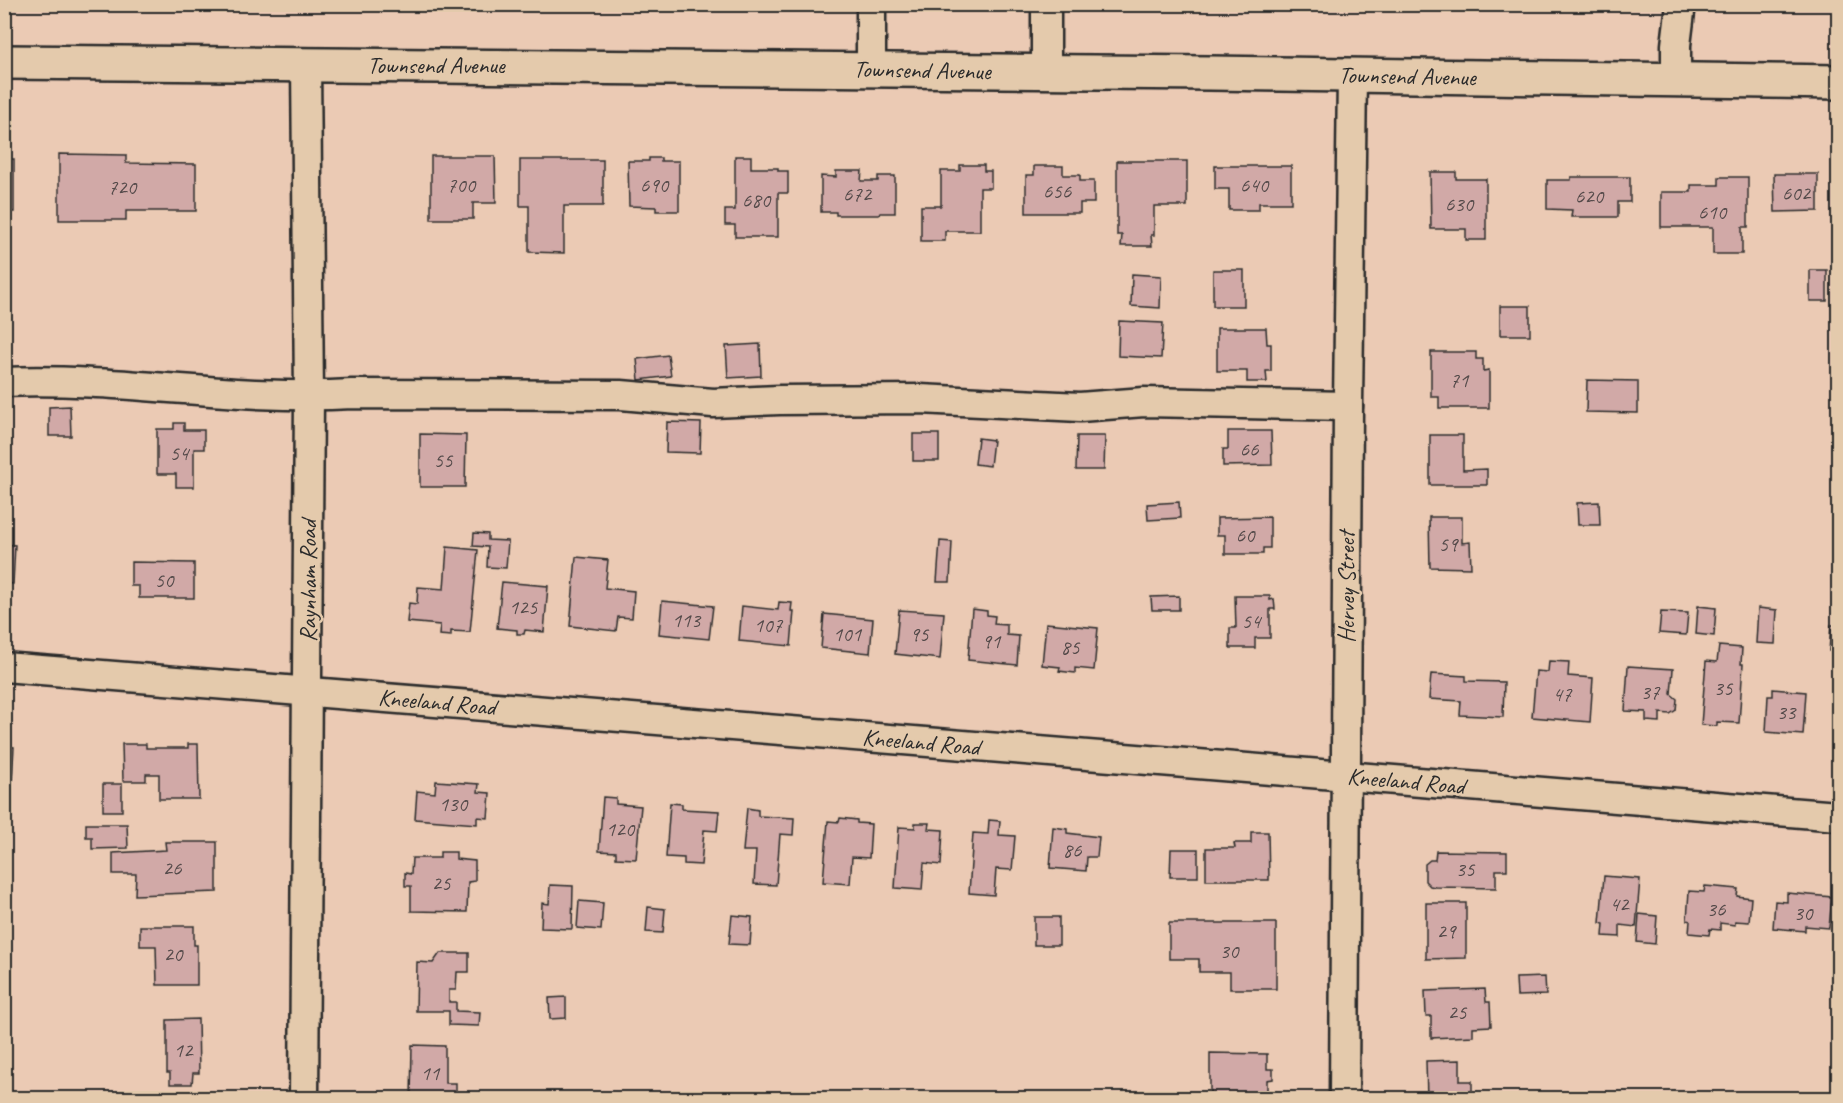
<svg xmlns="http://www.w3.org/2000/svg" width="1843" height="1103" font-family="Caveat,sans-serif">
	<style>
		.building { fill: #d1a9a7; stroke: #2b2b2b; stroke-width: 1.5 }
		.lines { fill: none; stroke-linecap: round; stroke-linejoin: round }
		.minor-casing { stroke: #2b2b2b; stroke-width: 33 }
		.major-casing { stroke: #2b2b2b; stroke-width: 38 }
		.minor { stroke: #e4caac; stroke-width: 28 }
		.major { stroke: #e4caac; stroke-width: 33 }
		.labels { text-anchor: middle; stroke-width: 5; stroke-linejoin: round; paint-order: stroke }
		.number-label { font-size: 21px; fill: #544a4a }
		.street-label { font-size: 24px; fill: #2b2b2b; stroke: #e4caac }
	</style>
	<rect width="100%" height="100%" fill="#ebcab4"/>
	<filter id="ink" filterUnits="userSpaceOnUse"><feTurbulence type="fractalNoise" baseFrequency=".0167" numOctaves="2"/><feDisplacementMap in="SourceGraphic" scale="12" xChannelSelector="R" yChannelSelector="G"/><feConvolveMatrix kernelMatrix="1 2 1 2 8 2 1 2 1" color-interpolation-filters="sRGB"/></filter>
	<g filter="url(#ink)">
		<!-- building -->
		<g class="building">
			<polygon points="59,154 126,155 126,163 196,164 196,211 126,211 126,220 59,220"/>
			<polygon points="431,156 495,156 496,203 473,203 473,219 431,219"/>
			<polygon points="735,156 751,156 751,168 778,168 778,171 788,171 788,193 778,193 778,237 735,237 735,225 725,225 725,210 735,210"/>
			<polygon points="649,158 661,158 661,161 679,161 679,211 656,211 656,207 629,206 628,161 649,161"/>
			<rect x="4" y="159" width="10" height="53"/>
			<polygon points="520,160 603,160 603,206 564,206 564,253 529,252 529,206 520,206"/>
			<polygon points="1117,161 1187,161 1187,206 1154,206 1154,235 1151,235 1152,246 1121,246 1122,235 1117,235"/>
			<polygon points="960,165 984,165 984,171 991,171 991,188 980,188 980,231 945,231 945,241 921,241 921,206 941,206 941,171 960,171"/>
			<polygon points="1034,166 1063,166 1063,175 1080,175 1080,181 1094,181 1094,203 1080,203 1080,213 1026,213 1026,175 1034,175"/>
			<polygon points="1215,166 1291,166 1291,203 1259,203 1259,210 1229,210 1229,189 1215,189"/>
			<polygon points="836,171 862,171 861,181 878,181 878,176 895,176 895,213 880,213 879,215 836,215 836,212 821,212 821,176 836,177"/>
			<polygon points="1430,172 1456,172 1456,179 1486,179 1486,240 1466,240 1466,229 1431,229"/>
			<polygon points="1774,174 1818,174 1818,211 1775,212"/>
			<polygon points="1571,177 1630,177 1630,202 1618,202 1618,217 1571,217 1572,210 1547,209 1547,180 1571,180"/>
			<polygon points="1719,177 1748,177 1748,227 1742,227 1742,254 1713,254 1713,227 1661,227 1661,192 1691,192 1691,185 1719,185"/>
			<rect x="1213" y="270" width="31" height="36"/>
			<rect x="1810" y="270" width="17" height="31"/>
			<polygon points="1132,274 1161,276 1160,308 1131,306"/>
			<polygon points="1835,303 1838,303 1838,334 1836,334"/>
			<rect x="1500" y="306" width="30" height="29"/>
			<polygon points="1119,321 1163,323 1161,358 1118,356"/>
			<polygon points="1217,328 1266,328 1267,344 1271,344 1271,371 1266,371 1267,382 1247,382 1247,371 1217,371"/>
			<polygon points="760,344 761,376 728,378 726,346"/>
			<polygon points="1431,352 1476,352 1476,359 1483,359 1483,371 1489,370 1489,408 1439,408 1439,397 1431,397"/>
			<polygon points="668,355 671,376 639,380 637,359"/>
			<polygon points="1587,380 1638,381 1638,413 1586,412"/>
			<polygon points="70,406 71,436 49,436 49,407"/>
			<polygon points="4,422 8,423 6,453 4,453"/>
			<polygon points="667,422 701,423 700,453 666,452"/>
			<polygon points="174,423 184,423 184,430 204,430 204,449 194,449 194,487 176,487 176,474 157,474 157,429 174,429"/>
			<polygon points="1228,431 1271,431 1272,465 1223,466 1223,449 1228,449"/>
			<polygon points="420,434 466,435 465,487 420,487"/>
			<rect x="913" y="434" width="26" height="27"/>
			<polygon points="1430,435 1463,435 1463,470 1487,469 1487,485 1430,485"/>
			<polygon points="1077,436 1105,436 1104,470 1076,470"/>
			<polygon points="978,438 993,440 990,466 975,464"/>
			<polygon points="1179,502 1180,518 1148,520 1147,504"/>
			<polygon points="1599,502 1600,525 1578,525 1577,503"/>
			<polygon points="1270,517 1270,548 1263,548 1263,554 1225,554 1225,535 1217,535 1217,518"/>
			<polygon points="1429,517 1462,517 1462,543 1470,542 1471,568 1430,567"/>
			<polygon points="474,533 488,534 488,540 508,541 506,568 487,567 488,547 473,546"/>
			<polygon points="940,541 952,542 950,582 937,582"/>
			<polygon points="4,544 15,545 13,584 4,583"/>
			<polygon points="447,547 478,550 470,632 451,631 451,636 439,635 440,625 407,622 409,603 417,604 418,587 444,589"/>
			<polygon points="576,557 608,560 605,588 634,591 632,618 618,617 616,631 570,626"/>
			<polygon points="131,562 194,563 194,598 139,598 139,586 131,586"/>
			<polygon points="502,582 548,586 544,632 525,630 524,634 517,634 517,630 497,628"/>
			<polygon points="1179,596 1179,610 1152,610 1151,597"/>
			<polygon points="1235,596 1270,596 1270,600 1274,599 1275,609 1270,609 1270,638 1255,638 1255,648 1230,648 1230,628 1236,628"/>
			<polygon points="662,601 713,606 709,639 659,634"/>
			<polygon points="779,602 792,603 791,611 794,611 791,646 739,641 742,606 778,610"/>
			<polygon points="1698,606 1716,608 1714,636 1696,634"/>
			<polygon points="1758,608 1777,610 1775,644 1756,643"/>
			<polygon points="972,609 987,611 987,615 995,616 994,624 1007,625 1007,635 1019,636 1017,665 968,660"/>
			<polygon points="899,610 944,613 940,659 895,654"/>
			<polygon points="1661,612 1688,613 1686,635 1659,633"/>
			<polygon points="824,614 873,619 870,653 821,648"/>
			<polygon points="1046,623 1098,628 1094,670 1075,668 1075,673 1059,671 1060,667 1042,665"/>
			<polygon points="1831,625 1838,625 1838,651 1829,651"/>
			<polygon points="1719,646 1742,648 1741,664 1743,664 1739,723 1717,722 1717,726 1701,725 1706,661 1717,662"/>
			<polygon points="1549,661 1569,662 1568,676 1593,678 1590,722 1532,717 1536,671 1548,672"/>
			<polygon points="1628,666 1673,669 1671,694 1677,699 1676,710 1670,714 1660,713 1660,722 1646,721 1646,712 1625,711"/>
			<polygon points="1431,674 1466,676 1466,681 1504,682 1503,717 1460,715 1461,701 1429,699"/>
			<polygon points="1773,689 1806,692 1803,735 1766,732 1768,696 1773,696"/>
			<polygon points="1838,702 1838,737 1836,737"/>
			<polygon points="122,744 146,744 146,748 188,748 188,744 198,744 199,799 159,799 159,774 146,774 146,781 123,781"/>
			<polygon points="4,746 14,747 12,782 4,781"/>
			<polygon points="436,781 479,784 478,792 490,793 488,818 477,817 477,824 415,819 417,791 435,793"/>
			<rect x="103" y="784" width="19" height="27"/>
			<polygon points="603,797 616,798 616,804 641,806 636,859 616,858 616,852 599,851"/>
			<polygon points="670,803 682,804 682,809 719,811 717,831 704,830 701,865 684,864 684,858 666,857"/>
			<polygon points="747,808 758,810 758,816 794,818 793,835 780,834 776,885 754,884 756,851 743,851"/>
			<polygon points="840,818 857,820 857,823 871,824 869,858 852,857 850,884 823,882 828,821 839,822"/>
			<polygon points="989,820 1000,821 999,835 1015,836 1012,870 996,869 994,895 969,893 973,833 988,834"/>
			<polygon points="915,823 929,823 928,829 943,830 941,865 924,863 922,890 895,888 899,827 915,828"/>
			<polygon points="86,824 127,824 128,848 92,849 92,837 86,837"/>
			<polygon points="1053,827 1067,829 1067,833 1099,837 1097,857 1087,857 1086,871 1050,868"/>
			<polygon points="1251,832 1268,832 1269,880 1206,880 1206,848 1235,848 1234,843 1251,843"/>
			<polygon points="165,842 217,842 217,892 135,895 136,874 113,874 113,853 166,850"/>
			<polygon points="1171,849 1198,849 1198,877 1170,877"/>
			<polygon points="1436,851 1507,852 1507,870 1496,870 1496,888 1435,887 1430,886 1425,881 1425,864 1430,860 1435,860"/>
			<polygon points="440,852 456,852 456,859 475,861 475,881 468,882 467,912 411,911 411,886 405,886 405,873 411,874 412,858 440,858"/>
			<polygon points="1604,876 1640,879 1636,927 1620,925 1620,937 1603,936 1604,924 1600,923"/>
			<polygon points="550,885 573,886 572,929 541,928 542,903 549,904"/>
			<polygon points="1705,886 1738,889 1737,896 1751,898 1749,922 1735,921 1735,925 1720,923 1720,930 1710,929 1709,935 1689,933 1690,921 1687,920 1689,891 1704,892"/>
			<polygon points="1787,893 1832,897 1829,928 1805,926 1805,931 1773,928 1775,901 1787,902"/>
			<polygon points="579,901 603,903 601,930 577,928"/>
			<polygon points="1426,903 1466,903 1466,958 1426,959"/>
			<polygon points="648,907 665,909 663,933 646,932"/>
			<polygon points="1639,914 1657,916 1655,944 1637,942"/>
			<polygon points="732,915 752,917 750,945 729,944"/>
			<rect x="1034" y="917" width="25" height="28"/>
			<polygon points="1169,923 1276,923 1276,989 1230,989 1230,972 1199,972 1199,959 1169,959"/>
			<polygon points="140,926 194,926 194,945 197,945 197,985 157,985 156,946 140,946"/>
			<polygon points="440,953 469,953 469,972 457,972 456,990 449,990 449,1002 456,1002 456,1011 480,1012 479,1026 449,1025 449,1011 416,1011 417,962 433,963"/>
			<polygon points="1545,977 1546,995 1517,996 1516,978"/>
			<polygon points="1485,989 1486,1002 1490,1002 1491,1026 1473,1027 1473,1036 1431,1038 1431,1016 1426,1016 1425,991"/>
			<polygon points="566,997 566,1018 550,1019 549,998"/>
			<polygon points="198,1019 199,1073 193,1073 192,1084 170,1084 170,1073 167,1073 167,1020"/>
			<polygon points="412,1045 445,1046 445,1083 456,1083 456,1096 444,1095 444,1098 411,1098"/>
			<polygon points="1210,1053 1267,1054 1267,1069 1273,1069 1273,1079 1267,1080 1267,1097 1234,1097 1234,1098 1210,1097"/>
			<polygon points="1460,1060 1460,1081 1472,1081 1472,1098 1427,1098 1426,1061"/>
		</g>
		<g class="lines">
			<!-- minor casing -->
			<g class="minor-casing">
				<g id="minor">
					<polyline points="1046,4 1046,72"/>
					<polyline points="871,70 871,4"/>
					<polyline points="1676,79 1676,45 1681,4"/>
					<path d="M4,382C121,377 237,401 352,394L621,395L713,403L779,400L920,399L1080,407L1144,402L1348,406"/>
					<polyline points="4,667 1838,816"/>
					<polyline points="304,1098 309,397 306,64"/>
					<polyline points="1344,1098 1348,406 1352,75"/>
				</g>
			</g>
			<!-- major casing -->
			<g class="major-casing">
				<polyline id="major" points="4,62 1210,73 1838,82"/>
			</g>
			<!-- minor -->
			<use href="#minor" class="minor"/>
			<!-- major -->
			<use href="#major" class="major"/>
		</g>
	</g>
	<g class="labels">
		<!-- number labels -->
		<g class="number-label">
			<text x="461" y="192">700</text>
			<text x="654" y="192">690</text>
			<text x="1254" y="192">640</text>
			<text x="122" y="194">720</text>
			<text x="1057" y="198">656</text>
			<text x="1796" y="200">602</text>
			<text x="857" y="201">672</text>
			<text x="1589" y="203">620</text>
			<text x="756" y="207">680</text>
			<text x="1459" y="211">630</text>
			<text x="1712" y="219">610</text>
			<text x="1459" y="387">71</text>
			<text x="1249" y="456">66</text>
			<text x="179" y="460">54</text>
			<text x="443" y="467">55</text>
			<text x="1245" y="542">60</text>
			<text x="1448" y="551">59</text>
			<text x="164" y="587">50</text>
			<text x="523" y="614">125</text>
			<text x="686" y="627">113</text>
			<text x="1251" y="628">54</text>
			<text x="768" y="632">107</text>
			<text x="847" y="641">101</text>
			<text x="919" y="641">95</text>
			<text x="991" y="648">91</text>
			<text x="1070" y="654">85</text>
			<text x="1723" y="695">35</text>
			<text x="1650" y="699">37</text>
			<text x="1562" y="701">47</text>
			<text x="1786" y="719">33</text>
			<text x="453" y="811">130</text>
			<text x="620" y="836">120</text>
			<text x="1072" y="857">86</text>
			<text x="172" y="875">26</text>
			<text x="1465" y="876">35</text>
			<text x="441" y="890">25</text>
			<text x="1619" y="911">42</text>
			<text x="1716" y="916">36</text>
			<text x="1803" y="920">30</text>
			<text x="1446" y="938">29</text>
			<text x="1229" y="958">30</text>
			<text x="173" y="961">20</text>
			<text x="1457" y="1019">25</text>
			<text x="183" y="1057">12</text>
			<text x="430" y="1080">11</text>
		</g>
		<!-- street labels -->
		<g class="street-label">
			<text x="436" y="73">Townsend Avenue</text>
			<text transform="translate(922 70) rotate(1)" y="8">Townsend Avenue</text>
			<text transform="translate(1407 76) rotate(1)" y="8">Townsend Avenue</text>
			<text transform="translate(308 581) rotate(-90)" y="8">Raynham Road</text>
			<text transform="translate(1346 587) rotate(-90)" y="8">Hervey Street</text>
			<text transform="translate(437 702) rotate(5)" y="8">Kneeland Road</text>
			<text transform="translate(921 742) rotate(5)" y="8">Kneeland Road</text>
			<text transform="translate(1406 781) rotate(5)" y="8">Kneeland Road</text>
		</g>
	</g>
	<!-- margin -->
	<rect width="1843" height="1103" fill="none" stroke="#e4caac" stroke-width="24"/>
	<rect x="12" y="12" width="1819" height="1079" fill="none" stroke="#2b2b2b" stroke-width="2" filter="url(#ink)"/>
</svg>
